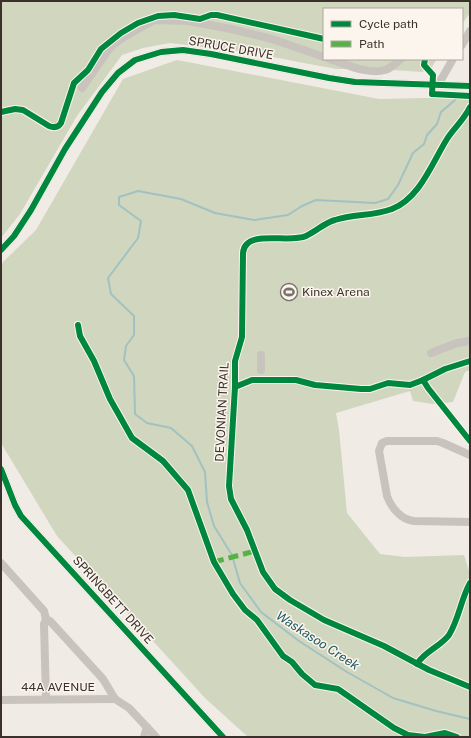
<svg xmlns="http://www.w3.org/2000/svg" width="471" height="738" font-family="'Public Sans',sans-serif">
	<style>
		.green { fill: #d1d6bf }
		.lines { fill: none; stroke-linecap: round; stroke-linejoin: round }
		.stream { stroke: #a1c2c1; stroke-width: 2 }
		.minor { stroke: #c9c3be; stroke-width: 8 }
		.quiet { stroke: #57b246; stroke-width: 5; stroke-dasharray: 10 5; stroke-linecap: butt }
		.cycleway-casing { stroke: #fbf5ee; stroke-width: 8 }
		.cycleway { stroke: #00873e; stroke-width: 6 }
		.labels { text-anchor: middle; stroke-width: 3; stroke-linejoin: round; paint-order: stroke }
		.street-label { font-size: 12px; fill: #3b302b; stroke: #fbf5ee }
		.poi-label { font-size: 12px; fill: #3b302b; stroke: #fbf5ee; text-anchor: start }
		.water-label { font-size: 13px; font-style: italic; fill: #1f5a5e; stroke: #fbf5ee }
	</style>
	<rect width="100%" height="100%" fill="#f0ebe5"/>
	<!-- green -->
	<g class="green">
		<polygon points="1,1 470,1 470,13 462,24 462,9 324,9 324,59 437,59 432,67 422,72 377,69 336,69 246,52 170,43 143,48 122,55 77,116 20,214 1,238"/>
		<polygon points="177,60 379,99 470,97 470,370 465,372 453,402 433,404 413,401 410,391 336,413 339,430 347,513 380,554 405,557 464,555 470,574 470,737 248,737 205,698 57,536 1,443 1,266 3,262 36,230 123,79"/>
	</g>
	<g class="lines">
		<!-- stream -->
		<polyline class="stream" points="455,100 441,112 437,124 427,135 424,144 413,153 398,185 388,199 375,203 316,200 302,206 288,215 254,220 215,213 181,199 138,191 119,197 119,205 141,221 138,238 108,278 111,294 134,316 134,335 126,346 124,360 134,376 135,414 147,423 171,428 192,446 205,472 207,502 214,526 232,555 240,583 261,612 299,641 347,672 393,698 436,711 470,719"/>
		<!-- minor -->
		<g class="minor">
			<polyline points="462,45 470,31"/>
			<path d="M329,59C346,64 368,75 385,70C391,68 396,63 401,59"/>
			<polyline points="438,85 453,59"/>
			<polyline points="82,88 107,52 113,45 124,37 154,20 188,21 231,29 272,39 324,57"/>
			<polyline points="1,250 14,236 31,210 65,149 102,92 118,73 135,60 161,52 183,50 211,54 329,78 355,82 470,86"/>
			<polyline points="431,353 457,343 470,341"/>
			<polyline points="261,370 261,355"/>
			<path d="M470,455L443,443L437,441H387L382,443L379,451L387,496C391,507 401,520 414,521L470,522"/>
			<polyline points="1,469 15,505 21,516 223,737"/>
			<polyline points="1,563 44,611 46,619 50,621 103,679 115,699 129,708 156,737"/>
			<polyline points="46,619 44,624 46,699"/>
			<polyline points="1,700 115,699"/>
			<polyline points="144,737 147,727"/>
		</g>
		<!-- quiet -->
		<polyline class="quiet" points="214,562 255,551"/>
		<!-- cycleway casing -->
		<g class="cycleway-casing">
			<g id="cycleway">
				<polyline points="425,59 424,65 433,75 432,94 470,96"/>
				<path d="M470,107C464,120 454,128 447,139C432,163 420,198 392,209C374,216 354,214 335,220C324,223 317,231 306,236C289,244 245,228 243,253L242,337L235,361V387L229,486L231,499L247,530L263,572L275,589L290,600L324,620L384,646L429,670L470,687"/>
				<path d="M1,112L15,109L23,110L49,126C54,128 58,128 61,123L74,83L88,70L101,49L121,33L138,23L158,16L174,15L200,19L211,15H217L324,39"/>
				<polyline points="1,250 14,236 31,210 65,149 102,92 118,73 135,60 161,52 183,50 211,54 329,78 355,82 470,86"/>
				<polyline points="78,325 80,336 94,361 110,399 132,438 163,461 188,490 214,562 233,594 245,610 257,620 283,656 292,662 302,674 315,685 338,689 394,728 408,735 425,737 445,733 457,737"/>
				<polyline points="423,380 428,388 470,441"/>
				<polyline points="235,387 252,380 296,380 315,385 361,389 370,389 388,383 410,385 423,380 445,369 470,361"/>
				<polyline points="1,469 15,505 21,516 223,737"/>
				<path d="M417,664C425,651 440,647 449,635C459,619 461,599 470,583"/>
			</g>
		</g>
		<!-- cycleway -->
		<use href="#cycleway" class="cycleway"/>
	</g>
	<!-- icons -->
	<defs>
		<g id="stadium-ring" transform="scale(0.9)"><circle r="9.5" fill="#fbf5ee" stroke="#7a716c" stroke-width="1.5"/><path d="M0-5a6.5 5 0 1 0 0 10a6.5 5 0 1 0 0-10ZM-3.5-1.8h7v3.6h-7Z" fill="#7a716c"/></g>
	</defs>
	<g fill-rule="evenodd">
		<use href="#stadium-ring" x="289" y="292"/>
	</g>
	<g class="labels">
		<!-- street labels -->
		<g class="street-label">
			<text transform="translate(231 48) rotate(10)" y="4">SPRUCE DRIVE</text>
			<text transform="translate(222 412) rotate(-87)" y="4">DEVONIAN TRAIL</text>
			<text transform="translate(113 600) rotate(48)" y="4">SPRINGBETT DRIVE</text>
			<text x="58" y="691">44A AVENUE</text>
		</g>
		<!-- poi labels -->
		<g class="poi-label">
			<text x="302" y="296">Kinex Arena</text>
		</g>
		<!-- water labels -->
		<g class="water-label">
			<text transform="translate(318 640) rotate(33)" y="5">Waskasoo Creek</text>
		</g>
	</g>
	<!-- border -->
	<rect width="471" height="738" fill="none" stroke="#3b302b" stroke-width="4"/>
	<!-- legend -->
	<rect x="323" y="8" width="140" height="52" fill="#fbf5ee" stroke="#aea6a0"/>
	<rect x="331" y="21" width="20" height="6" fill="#00873e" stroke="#aea6a0"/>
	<text x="359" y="28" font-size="12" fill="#3b302b">Cycle path</text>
	<rect x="331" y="41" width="20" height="6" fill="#57b246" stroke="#aea6a0"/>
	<text x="359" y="48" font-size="12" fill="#3b302b">Path</text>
</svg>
